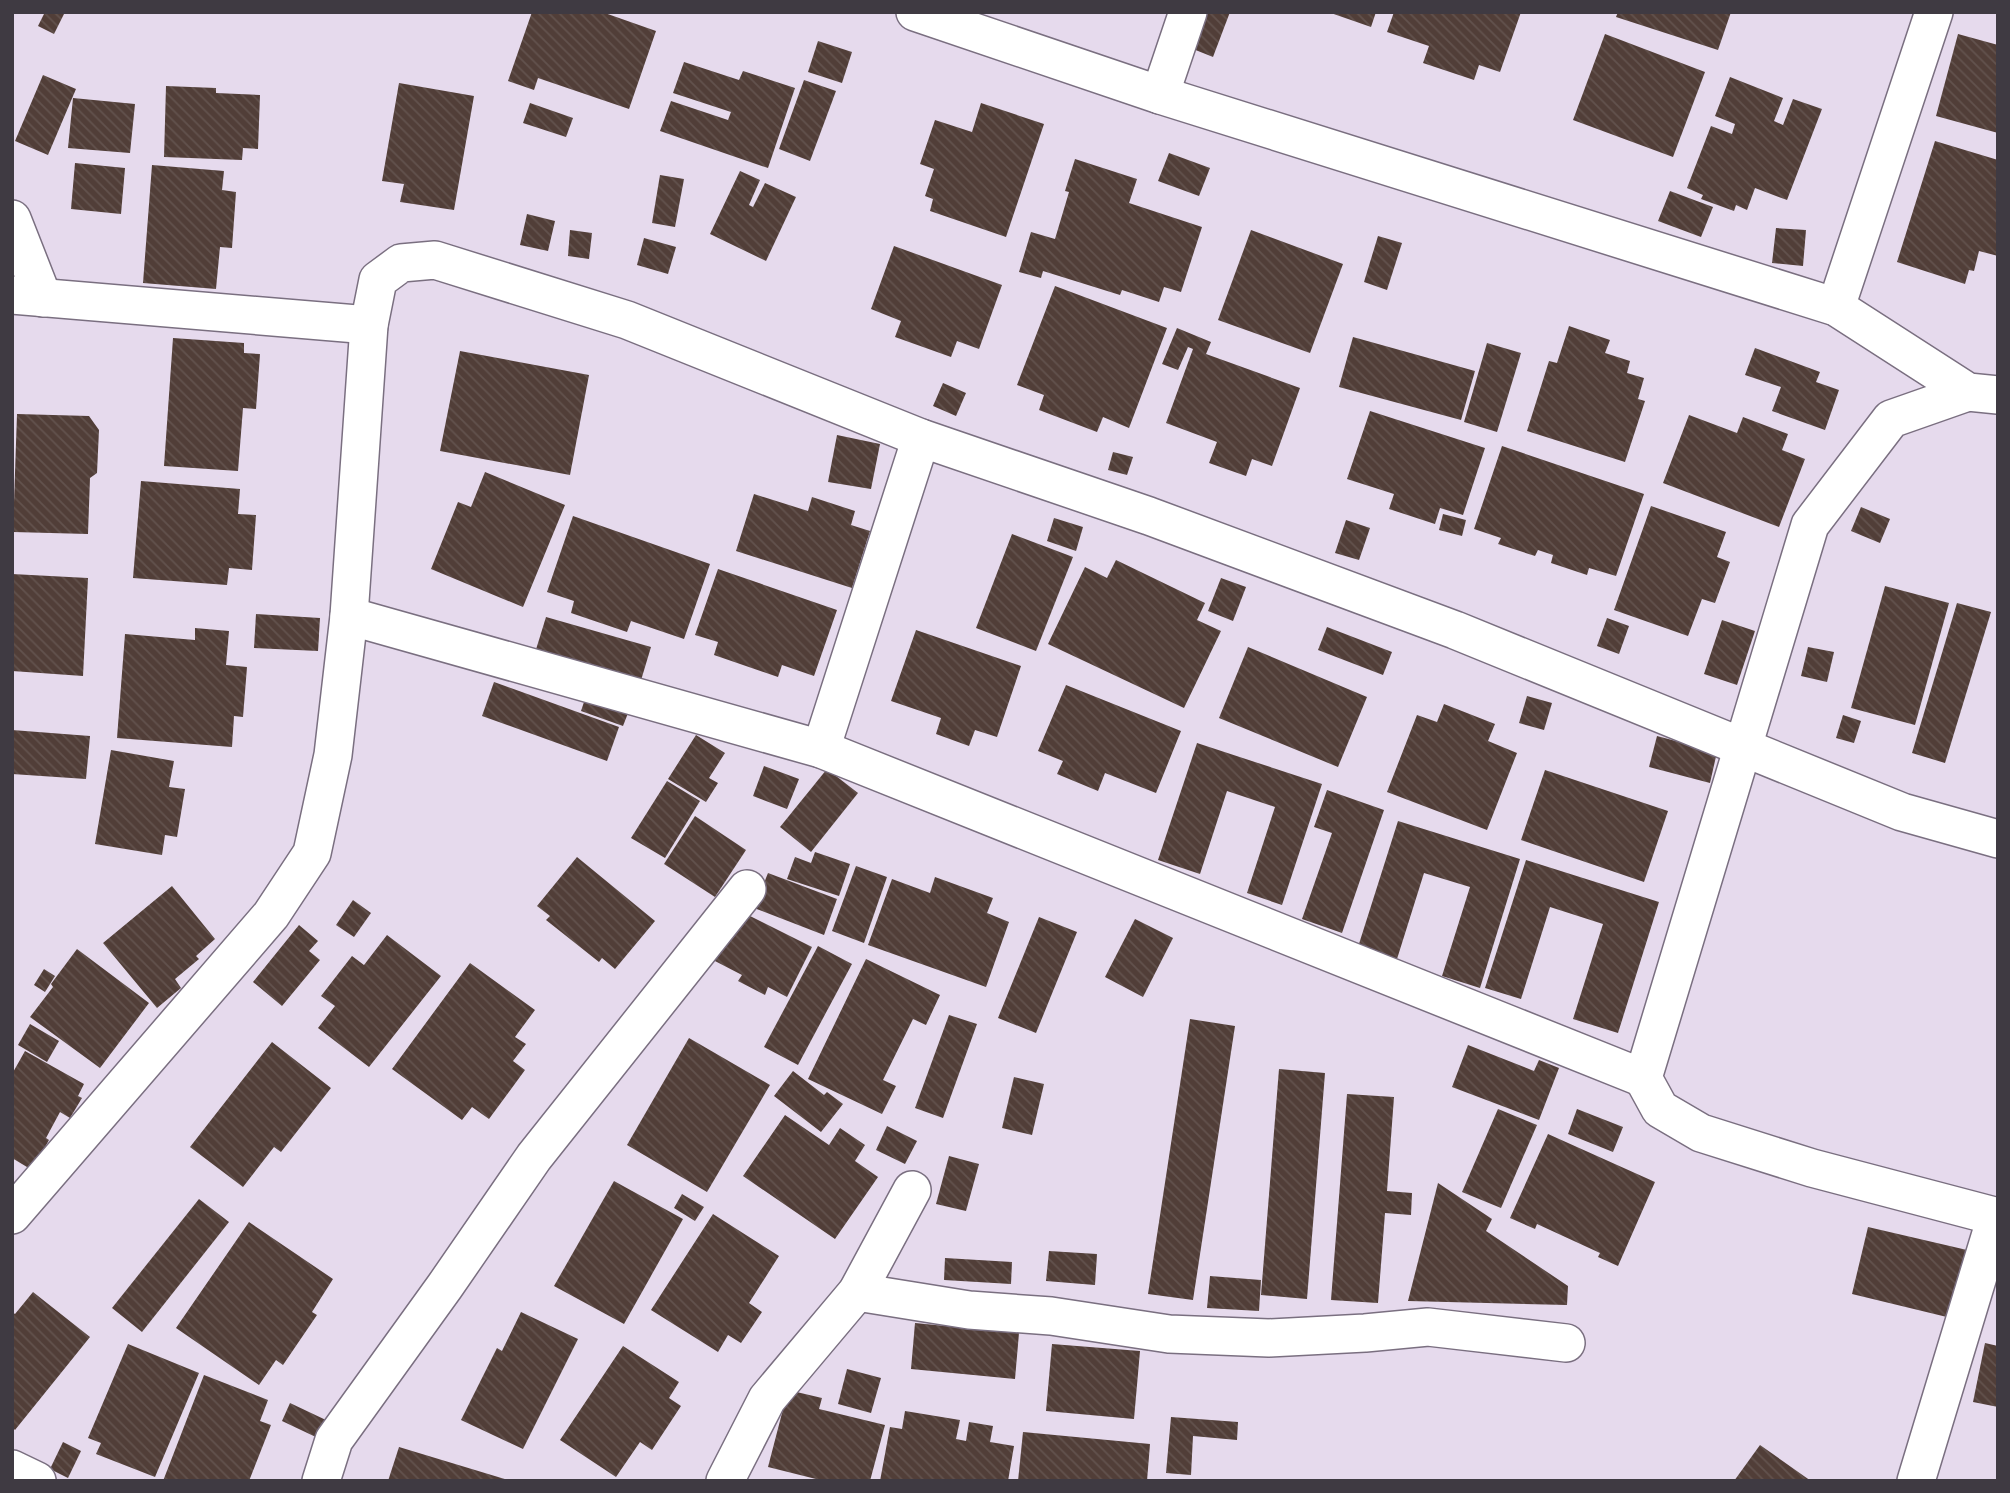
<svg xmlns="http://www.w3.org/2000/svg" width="2010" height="1493" font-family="Inter,sans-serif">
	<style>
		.building { fill: url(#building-back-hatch) }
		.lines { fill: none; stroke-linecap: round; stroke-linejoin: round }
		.street-casing { stroke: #7a6f80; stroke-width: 40 }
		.street { stroke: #fff; stroke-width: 37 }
	</style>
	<defs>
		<pattern id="building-back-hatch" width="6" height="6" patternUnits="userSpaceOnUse" patternTransform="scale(1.75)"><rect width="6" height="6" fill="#513e38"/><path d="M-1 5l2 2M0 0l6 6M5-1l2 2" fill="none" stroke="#62524d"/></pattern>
	</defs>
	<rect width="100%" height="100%" fill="#e6daed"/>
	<!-- building -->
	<g class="building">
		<polygon points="45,12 65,12 54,34 38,26"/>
		<polygon points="532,12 602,12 656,31 629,109 538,78 534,90 508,81"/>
		<polygon points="1201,12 1230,12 1213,57 1188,47"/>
		<polygon points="1328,12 1376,12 1371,27"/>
		<polygon points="1394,12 1521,12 1500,72 1479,65 1474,80 1423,63 1429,46 1387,32"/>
		<polygon points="1618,12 1731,12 1718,50 1616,17"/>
		<polygon points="1605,34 1705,72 1673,157 1573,120"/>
		<polygon points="1958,34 1998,45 1998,133 1936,116"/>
		<polygon points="818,41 852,52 842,83 808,72"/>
		<polygon points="684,62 739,80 743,71 795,88 768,168 660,131 671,101 728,120 731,112 673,93"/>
		<polygon points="43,75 76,89 48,155 15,141"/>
		<polygon points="1730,77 1783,98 1774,121 1783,125 1793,99 1822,109 1787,200 1755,188 1747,210 1736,205 1734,211 1701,199 1703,195 1687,188 1711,126 1732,134 1735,124 1715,116"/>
		<polygon points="804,80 836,91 810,161 779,149"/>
		<polygon points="399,83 474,96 454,210 400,202 404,184 382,181"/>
		<polygon points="166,86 216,88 216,93 260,95 258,149 243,148 242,160 164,157"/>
		<polygon points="73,98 135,104 130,153 68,148"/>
		<polygon points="530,103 573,118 566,137 523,123"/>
		<polygon points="981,103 1044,124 1006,237 930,211 933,199 925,196 934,169 920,164 935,120 972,132"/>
		<polygon points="1935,141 1998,160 1998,256 1979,251 1974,271 1969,270 1965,284 1897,262"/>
		<polygon points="1169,153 1210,168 1199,196 1158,181"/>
		<polygon points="1075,159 1137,179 1129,203 1202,227 1181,292 1164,287 1159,302 1122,290 1120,295 1043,271 1041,278 1019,272 1031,232 1055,239 1069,192 1065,191"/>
		<polygon points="75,163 125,168 121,214 71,209"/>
		<polygon points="152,165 224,171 222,190 236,192 232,248 220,247 216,289 143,283"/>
		<polygon points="740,171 760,180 749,205 753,207 765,183 796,197 766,261 710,234"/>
		<polygon points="660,175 684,179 675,227 652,223"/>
		<polygon points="1670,191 1713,207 1701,237 1658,221"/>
		<polygon points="527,214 555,221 548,251 520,245"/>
		<polygon points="1776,228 1806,230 1803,266 1772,263"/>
		<polygon points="570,230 592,233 589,259 568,256"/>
		<polygon points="1251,230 1343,264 1310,353 1218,320"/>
		<polygon points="1378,236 1402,243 1387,290 1364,282"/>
		<polygon points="644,238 676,247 668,274 637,265"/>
		<polygon points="894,246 1002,285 979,349 957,341 951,357 895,337 901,321 871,309"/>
		<polygon points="1055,286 1167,328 1129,428 1103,417 1097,432 1039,410 1044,395 1017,385"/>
		<polygon points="1569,326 1610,340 1605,353 1630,361 1627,373 1644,378 1638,399 1645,401 1625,462 1527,431 1549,361 1557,363"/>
		<polygon points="1177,328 1211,342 1206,354 1300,388 1272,466 1252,459 1246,476 1209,463 1217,442 1166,423 1193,349 1188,347 1178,370 1162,364"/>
		<polygon points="1353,337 1475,371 1461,420 1339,387"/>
		<polygon points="173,338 244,343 244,353 260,354 256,409 243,408 238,471 164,466"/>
		<polygon points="1487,343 1521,353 1497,432 1464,422"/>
		<polygon points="1755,348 1820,372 1816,382 1839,390 1825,430 1772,411 1781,387 1745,375"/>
		<polygon points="460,351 589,375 570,475 440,451"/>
		<polygon points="943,383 966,393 956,416 933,406"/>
		<polygon points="1370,411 1485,448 1463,515 1440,508 1435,524 1389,509 1394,494 1347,479"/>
		<polygon points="17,414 89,416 99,430 97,473 90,478 88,534 13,532"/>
		<polygon points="1689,415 1737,433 1743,417 1788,434 1782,450 1805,459 1779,527 1663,483"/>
		<polygon points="837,435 880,444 871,489 828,482"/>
		<polygon points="1502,446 1644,494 1616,576 1589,568 1587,575 1551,563 1553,555 1538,550 1535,556 1498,544 1501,538 1474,529"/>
		<polygon points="1113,452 1133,457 1127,475 1108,470"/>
		<polygon points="485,472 565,505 523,607 431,569 458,502 471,507"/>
		<polygon points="141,481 240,489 238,514 256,515 252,570 229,568 227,585 133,578"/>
		<polygon points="754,494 808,511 812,497 855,511 851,525 870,531 852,588 736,551"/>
		<polygon points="1651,506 1726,532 1717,557 1730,562 1715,603 1702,599 1688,636 1614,610"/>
		<polygon points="1861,507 1890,519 1880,543 1851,531"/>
		<polygon points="1443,514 1466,520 1462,536 1439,530"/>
		<polygon points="573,516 710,564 684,639 631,621 627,632 571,613 574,601 547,592"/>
		<polygon points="1054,518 1083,527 1076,551 1047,541"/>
		<polygon points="1346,520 1370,528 1359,560 1335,553"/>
		<polygon points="1012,534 1073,557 1036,651 976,628"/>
		<polygon points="1116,560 1205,603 1197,620 1221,631 1184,708 1048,644 1085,567 1107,578"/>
		<polygon points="718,569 837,610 814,676 782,665 778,677 714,655 718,642 695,635"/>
		<polygon points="12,574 88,578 83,676 12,671"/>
		<polygon points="1221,578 1246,587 1233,621 1208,611"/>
		<polygon points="1885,586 1949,603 1915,725 1851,708"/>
		<polygon points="1957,603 1991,612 1945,763 1912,753"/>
		<polygon points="256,614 320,618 318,651 254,648"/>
		<polygon points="546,617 651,647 639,687 534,656"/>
		<polygon points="1607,618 1629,626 1619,654 1597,646"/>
		<polygon points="1722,620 1755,631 1737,685 1704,674"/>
		<polygon points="1327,627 1392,652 1383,675 1318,650"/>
		<polygon points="195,628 229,631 226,665 247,667 243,717 234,716 232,747 117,738 125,634 195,640"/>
		<polygon points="916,630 1021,666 997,737 975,730 969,746 936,734 941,718 891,701"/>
		<polygon points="1248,647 1367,697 1338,767 1219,718"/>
		<polygon points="1808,647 1834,652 1827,682 1801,676"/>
		<polygon points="494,682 619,727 607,761 482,716"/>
		<polygon points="1066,685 1181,731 1156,793 1105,773 1098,791 1057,774 1063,761 1038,751"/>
		<polygon points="587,693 630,708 623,726 581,711"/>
		<polygon points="1527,696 1552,703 1544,730 1519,723"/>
		<polygon points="1444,704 1495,724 1488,741 1517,753 1487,830 1387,792 1417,715 1437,722"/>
		<polygon points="1843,715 1861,721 1854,743 1836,738"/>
		<polygon points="12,730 90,736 86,779 12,774"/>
		<polygon points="696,735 725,753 709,778 718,783 706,802 668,779"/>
		<polygon points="1657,736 1717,752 1710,783 1649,767"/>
		<polygon points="1197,743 1322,784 1282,905 1247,893 1275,807 1227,791 1200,874 1158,860"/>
		<polygon points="111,750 174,761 169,787 185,789 177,837 165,835 162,855 95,844"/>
		<polygon points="764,766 799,779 787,809 753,796"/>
		<polygon points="827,769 858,793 811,852 780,827"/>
		<polygon points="1545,770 1668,811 1644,882 1521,840"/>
		<polygon points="667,781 700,801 665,858 631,838"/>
		<polygon points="1327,790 1384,810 1342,933 1302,919 1332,833 1314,827"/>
		<polygon points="695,816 746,850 715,897 664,864"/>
		<polygon points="1398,821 1520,859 1480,988 1442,976 1470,887 1424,873 1397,959 1358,947"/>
		<polygon points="815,852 850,864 839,896 787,879 795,857 811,863"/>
		<polygon points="577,857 655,921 615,969 602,958 599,962 546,920 550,916 537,906"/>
		<polygon points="1526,860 1659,902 1618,1033 1573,1019 1603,924 1550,907 1521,999 1485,988"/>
		<polygon points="856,866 887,877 864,943 832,931"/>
		<polygon points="768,873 837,899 824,935 754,908"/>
		<polygon points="935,877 993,898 987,913 1009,922 986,987 868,945 892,879 930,893"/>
		<polygon points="172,886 215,939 196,956 199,959 175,979 181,988 157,1008 103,943"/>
		<polygon points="353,900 371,913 354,937 336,925"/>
		<polygon points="738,910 812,947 787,997 768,987 765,995 738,981 742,975 713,960"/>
		<polygon points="1039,917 1077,932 1036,1033 998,1018"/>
		<polygon points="1135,919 1173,938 1143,997 1105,977"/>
		<polygon points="299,925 318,941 309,951 320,960 282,1006 253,982"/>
		<polygon points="387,935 441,976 369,1067 318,1028 335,1006 321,996 352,956 364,965"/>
		<polygon points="818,946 852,964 798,1065 764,1047"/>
		<polygon points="77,949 149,1003 100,1068 30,1017 53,987 51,984"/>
		<polygon points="866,959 940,995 926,1025 913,1019 883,1080 896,1086 882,1114 808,1079"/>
		<polygon points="470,963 535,1010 515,1037 526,1044 513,1061 525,1070 489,1119 472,1107 462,1120 392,1069"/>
		<polygon points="44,969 55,976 45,992 34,985"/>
		<polygon points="949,1015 977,1024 943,1118 915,1108"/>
		<polygon points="1190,1019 1235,1026 1193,1300 1148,1294"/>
		<polygon points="30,1024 59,1041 47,1062 18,1045"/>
		<polygon points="689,1038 770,1085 707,1192 627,1145"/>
		<polygon points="272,1042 331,1088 281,1152 274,1147 243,1187 190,1147"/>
		<polygon points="1468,1045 1534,1071 1539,1060 1559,1068 1539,1120 1452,1087"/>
		<polygon points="25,1051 84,1084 78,1096 82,1098 70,1118 60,1112 46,1138 49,1140 32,1170 12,1158 12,1074"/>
		<polygon points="1279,1069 1325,1073 1307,1299 1261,1295"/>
		<polygon points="793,1071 824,1095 827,1092 843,1104 821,1132 774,1096"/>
		<polygon points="1014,1077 1044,1084 1032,1135 1002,1128"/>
		<polygon points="1347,1094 1394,1097 1387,1191 1412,1193 1411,1215 1385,1213 1378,1303 1331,1300"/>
		<polygon points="1498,1109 1537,1125 1501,1208 1462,1192"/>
		<polygon points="1577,1109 1623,1127 1613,1152 1568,1134"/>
		<polygon points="785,1115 829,1145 840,1128 865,1145 855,1161 878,1177 835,1239 743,1176"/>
		<polygon points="887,1126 917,1141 905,1164 876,1150"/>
		<polygon points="1548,1134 1655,1182 1618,1266 1598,1257 1600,1253 1537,1224 1535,1229 1510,1218"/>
		<polygon points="949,1156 979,1164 966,1211 936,1204"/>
		<polygon points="614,1181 683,1219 624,1324 554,1286"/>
		<polygon points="1438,1183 1492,1219 1486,1231 1568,1286 1567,1305 1408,1301"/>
		<polygon points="682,1194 704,1207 695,1221 674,1208"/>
		<polygon points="199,1199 229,1222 142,1332 112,1308"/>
		<polygon points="713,1214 779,1256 749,1303 762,1312 741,1343 728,1335 718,1352 651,1310"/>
		<polygon points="249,1222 333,1279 312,1312 317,1315 283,1365 276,1360 259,1385 176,1328"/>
		<polygon points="1868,1227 1967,1250 1951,1318 1852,1294"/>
		<polygon points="1049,1251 1097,1254 1095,1285 1046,1281"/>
		<polygon points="945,1258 1012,1262 1011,1284 944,1280"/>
		<polygon points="1210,1276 1261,1280 1259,1311 1207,1308"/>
		<polygon points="33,1292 90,1337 15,1430 12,1427 12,1312 15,1314"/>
		<polygon points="521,1312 578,1339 523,1449 461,1420 497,1348 502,1351"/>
		<polygon points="915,1323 1019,1333 1015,1379 911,1369"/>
		<polygon points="1985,1343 1998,1346 1998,1407 1973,1402"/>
		<polygon points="128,1344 199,1373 155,1477 96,1454 101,1443 88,1438"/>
		<polygon points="1052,1344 1140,1351 1134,1419 1046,1411"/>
		<polygon points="623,1346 679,1382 669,1398 681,1406 652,1450 640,1442 616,1477 560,1440"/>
		<polygon points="847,1369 881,1378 871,1413 838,1404"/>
		<polygon points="204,1375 268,1400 260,1421 271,1425 249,1481 163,1481"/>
		<polygon points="788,1390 822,1398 819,1409 885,1425 870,1481 824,1481 768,1467"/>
		<polygon points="290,1403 328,1421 320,1439 282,1421"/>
		<polygon points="905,1411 960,1420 956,1439 966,1441 969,1422 993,1426 990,1442 1014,1446 1008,1481 880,1481 890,1427 902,1429"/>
		<polygon points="1171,1417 1238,1422 1237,1440 1193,1436 1191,1475 1166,1473"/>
		<polygon points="1023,1432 1150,1444 1147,1481 1018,1481"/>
		<polygon points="63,1442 81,1451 68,1478 50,1469"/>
		<polygon points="1760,1445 1811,1481 1734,1481"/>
		<polygon points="399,1447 508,1480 507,1481 388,1481"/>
	</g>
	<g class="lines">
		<!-- street casing -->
		<g class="street-casing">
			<g id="street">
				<polyline points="915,12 1160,95 1836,307 1968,392 1998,395"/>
				<polyline points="1160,95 1188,12"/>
				<polyline points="12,219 43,298"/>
				<polyline points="12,295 369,325"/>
				<polyline points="1836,307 1934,12"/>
				<polyline points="1968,392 1891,419 1810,525 1643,1078 1660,1109 1701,1133 1812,1168 1998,1217"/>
				<polyline points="349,616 821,749 1643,1078"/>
				<polyline points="821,749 921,438"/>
				<polyline points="12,1215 271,915 312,853 333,755 349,616 369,325 378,280 401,263 435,260 627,320 921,438 1149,516 1455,630 1902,812 1998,839"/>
				<polyline points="857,1292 969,1310 1051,1316 1169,1334 1269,1338 1365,1333 1428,1327 1566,1343"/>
				<polyline points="12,1469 37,1481"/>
				<polyline points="321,1481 334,1440 445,1286 534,1157 747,889"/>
				<polyline points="725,1481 767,1399 857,1292 912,1190"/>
				<polyline points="1916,1481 1996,1217"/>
			</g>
		</g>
		<!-- street -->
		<use href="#street" class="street"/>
	</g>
	<!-- border -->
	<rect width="2010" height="1493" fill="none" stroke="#3f3a42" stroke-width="28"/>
</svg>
